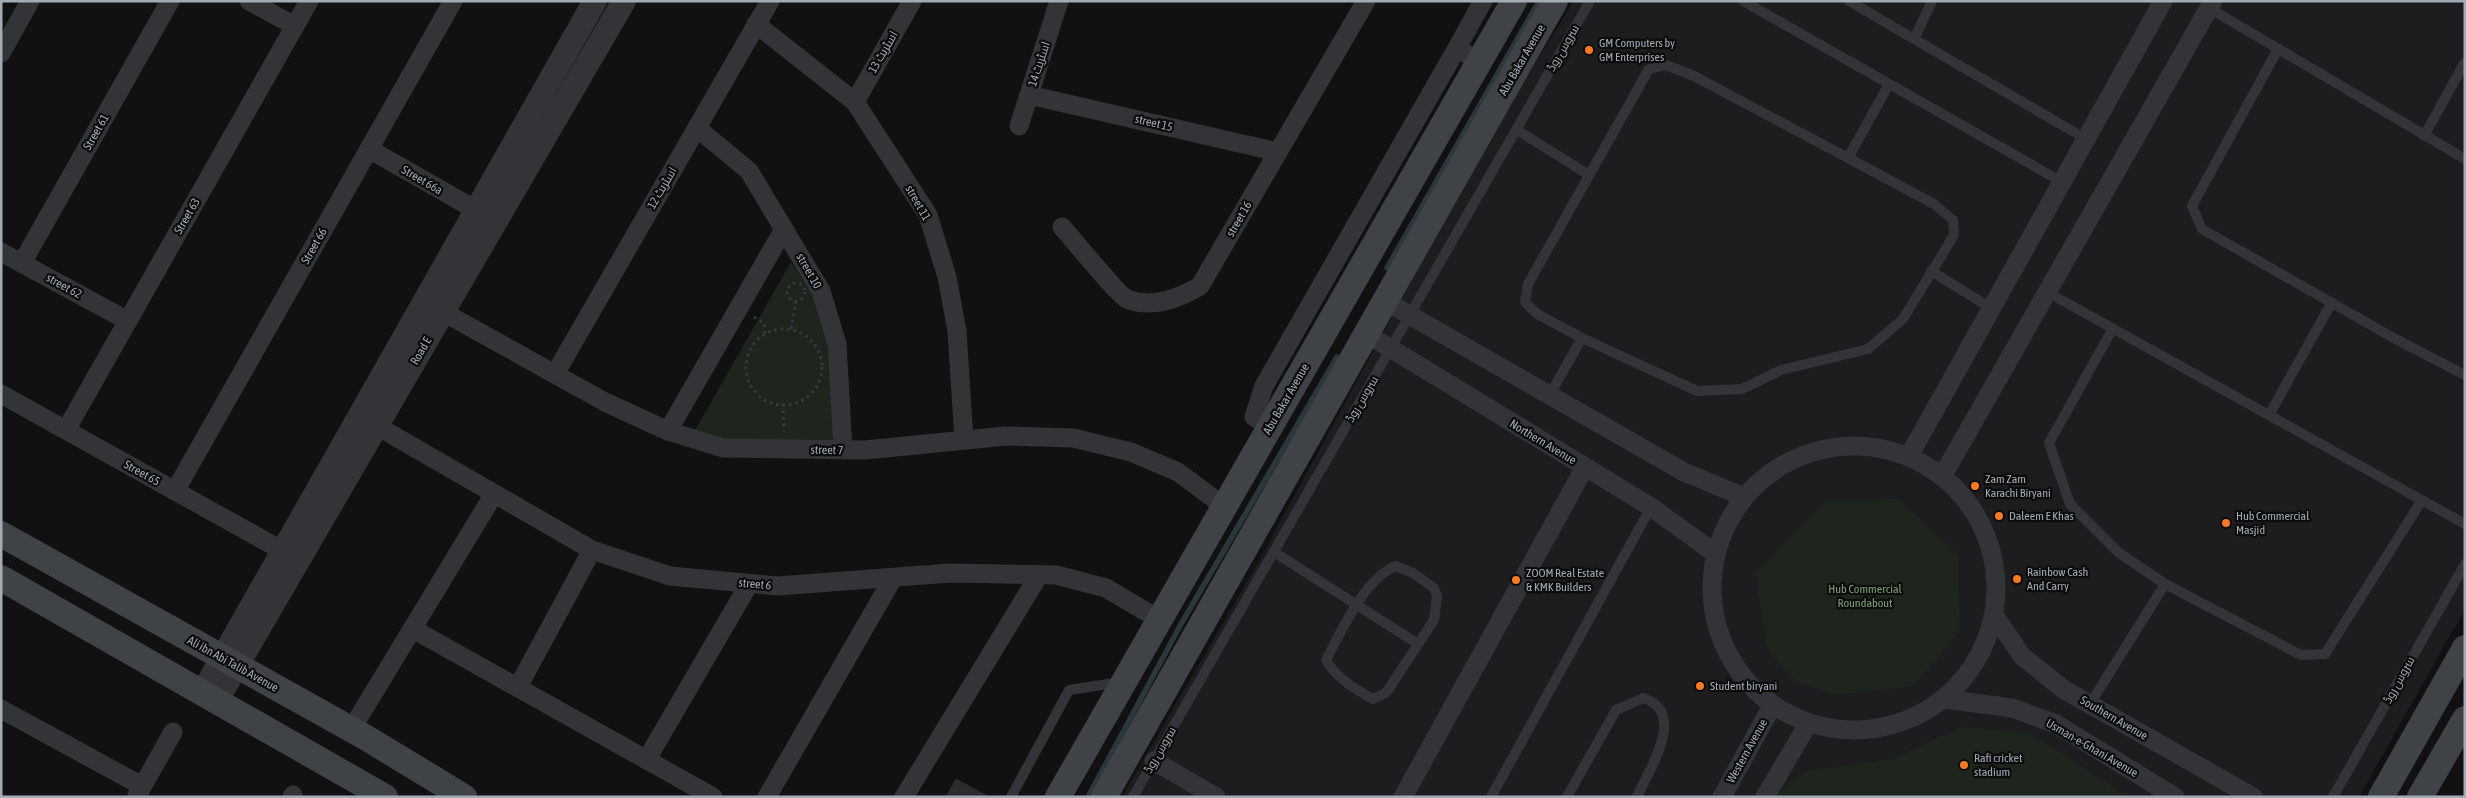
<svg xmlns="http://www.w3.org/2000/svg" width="2466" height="798" font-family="'Asap Condensed',Cairo,sans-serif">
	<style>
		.built { fill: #1d1d1f }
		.green { fill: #1d251d }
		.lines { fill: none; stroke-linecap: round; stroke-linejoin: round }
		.stream { stroke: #2a383b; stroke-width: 5.5 }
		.building { fill: #2c2c2f; stroke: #2b2b2e }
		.path { stroke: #373b3e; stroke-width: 3; stroke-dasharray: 2.5 4; stroke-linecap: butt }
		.service { stroke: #323437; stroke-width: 10 }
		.minor { stroke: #323437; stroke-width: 19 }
		.tertiary { stroke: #323437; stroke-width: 24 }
		.secondary { stroke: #3f4347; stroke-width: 26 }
		.poi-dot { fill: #f97a22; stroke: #0c0c0d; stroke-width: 2 }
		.labels { text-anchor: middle; stroke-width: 4.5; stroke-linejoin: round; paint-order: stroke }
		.poi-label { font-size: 12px; fill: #a1acb4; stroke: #0c0c0d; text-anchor: start }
		.street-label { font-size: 12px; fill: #a1acb4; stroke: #0c0c0d }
		.park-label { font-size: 12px; fill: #7fa077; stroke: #0c0c0d }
	</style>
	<rect width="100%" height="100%" fill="#111112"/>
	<!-- built -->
	<polygon class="built" points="1574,1 2465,1 2465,609 2359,797 1122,797 1260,559 1494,129"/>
	<!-- green -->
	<g class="green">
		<polygon points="791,262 817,301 826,333 836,443 740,443 694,432"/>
		<polygon points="1899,499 1958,555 1960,631 1915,686 1833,695 1795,682 1767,649 1755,573 1825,501"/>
		<polygon points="1962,727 2030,733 2128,797 1775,797 1805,771 1891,759"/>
	</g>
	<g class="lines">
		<!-- stream -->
		<g class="stream">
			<polyline points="1387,268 1539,1"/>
			<polyline points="1088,797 1181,624 1337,357"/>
		</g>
	</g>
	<!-- building -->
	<polygon class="building" points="956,779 989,797 946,797"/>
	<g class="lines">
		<!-- path -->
		<g class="path">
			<circle cx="796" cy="292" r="9"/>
			<polyline points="754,317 764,323 765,334"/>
			<polyline points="791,329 796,301"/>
			<circle cx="784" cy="367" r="38"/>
			<polyline points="783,404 784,431"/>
		</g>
		<!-- service -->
		<g class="service">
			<polyline points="1743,1 2062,182"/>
			<polyline points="1849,1 1914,39"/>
			<polyline points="1932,1 1914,39 2086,139"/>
			<polyline points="2209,8 2465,159"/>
			<polyline points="2278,49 2192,206 2202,229 2390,336 2465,375"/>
			<polyline points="1517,130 1589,175"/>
			<polyline points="2424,136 2465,62"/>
			<polyline points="1848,158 1934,204 1953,220 1954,235 1903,319 1868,349 1781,370 1742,389 1697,391 1582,338 1537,314 1525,302 1528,284 1649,69 1666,65 1694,76 1848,158 1889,84"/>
			<polyline points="1931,271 1991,308"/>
			<polyline points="2047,292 2465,524"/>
			<polyline points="2113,328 2049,443 2070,504 2118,552 2165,584 2301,655 2325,654 2422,500"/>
			<polyline points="1549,396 1582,338"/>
			<polyline points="2269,415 2332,302"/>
			<polyline points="1274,552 1418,644"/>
			<path d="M1395,566L1413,573L1434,588L1437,596L1434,620L1386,693L1373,699C1356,690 1335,677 1326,660C1342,630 1363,581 1395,566Z"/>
			<polyline points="2090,704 2165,584"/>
			<polyline points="1011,797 1069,690 1121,682"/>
			<polyline points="1133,797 1590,1"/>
			<polyline points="1491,797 1651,507"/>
			<path d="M1567,797L1616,710L1643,698C1688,712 1649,770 1637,797"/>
			<polyline points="2333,797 2465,564"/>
		</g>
		<!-- minor -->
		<g class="minor">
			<polyline points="249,1 295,26"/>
			<polyline points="756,24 855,102 928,215 947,277 957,331 964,440"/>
			<polyline points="1457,48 1483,1"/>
			<polyline points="1,53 30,1"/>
			<polyline points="1029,95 1278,152"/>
			<polyline points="855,102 912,1"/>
			<polyline points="1019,126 1059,1"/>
			<polyline points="697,128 749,171 821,291 837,344 843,450"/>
			<polyline points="369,149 476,210"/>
			<path d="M1062,227C1072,238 1119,296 1127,299C1152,309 1178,299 1200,286L1366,1"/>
			<polyline points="1,252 128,321"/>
			<polyline points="22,263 170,1"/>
			<polyline points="1385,301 1684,472 1744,497"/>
			<polyline points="443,312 605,402 668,431 723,448 865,450 1006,436 1073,438 1131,452 1178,472 1225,507"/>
			<polyline points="1367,334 1651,507 1716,554"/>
			<polyline points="555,374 770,1"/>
			<polyline points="1,394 283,551"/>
			<polyline points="377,426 592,550 670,576 778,586 950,573 1056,575 1106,588 1160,620"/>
			<polyline points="1271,426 1254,417 1264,386 1457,48 1480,62"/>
			<polyline points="66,430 309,1"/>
			<polyline points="668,431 784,229"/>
			<circle cx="1854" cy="588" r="142"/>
			<polyline points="1909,456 2163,1"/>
			<polyline points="1943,475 2213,1"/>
			<polyline points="175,491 453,1"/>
			<polyline points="1994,615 2022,656 2063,689 2253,797"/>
			<polyline points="413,629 713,797"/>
			<polyline points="518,687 592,550"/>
			<polyline points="1945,699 2012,708 2056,724 2175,797"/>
			<polyline points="1,709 142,786"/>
			<polyline points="351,730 494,494"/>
			<polyline points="647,759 749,584"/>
			<polyline points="1154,761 1216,797"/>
			<polyline points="137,796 173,732"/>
			<polyline points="292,797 293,795"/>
			<polyline points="767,797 893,578"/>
			<polyline points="904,797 1039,575"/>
			<polyline points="1403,797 1585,467"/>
			<polyline points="1722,797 1772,706"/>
			<polyline points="1765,797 1808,724"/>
		</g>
		<!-- tertiary -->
		<g class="tertiary">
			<polyline points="203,692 595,1"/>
			<polyline points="217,700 624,1"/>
		</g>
		<!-- secondary -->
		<g class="secondary">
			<polyline points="1,534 365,737 464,797"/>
			<polyline points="1,578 385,797"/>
			<polyline points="1058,797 1514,1"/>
			<polyline points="1104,797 1555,1"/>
			<polyline points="2381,797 2465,648"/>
			<polyline points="2420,797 2465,719"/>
		</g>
	</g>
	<!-- markers -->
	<g class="poi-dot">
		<circle cx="1589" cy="50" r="5"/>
		<circle cx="1975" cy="486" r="5"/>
		<circle cx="1999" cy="516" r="5"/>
		<circle cx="2226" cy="523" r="5"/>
		<circle cx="2017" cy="579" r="5"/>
		<circle cx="1516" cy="580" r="5"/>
		<circle cx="1700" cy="686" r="5"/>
		<circle cx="1964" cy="765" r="5"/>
	</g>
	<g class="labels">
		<!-- poi labels -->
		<g class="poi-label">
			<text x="1599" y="47">GM Computers by<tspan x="1599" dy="14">GM Enterprises</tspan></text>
			<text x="1985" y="483">Zam Zam<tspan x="1985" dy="14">Karachi Biryani</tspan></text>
			<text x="2009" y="520">Daleem E Khas</text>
			<text x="2236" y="520">Hub Commercial<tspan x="2236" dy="14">Masjid</tspan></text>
			<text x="2027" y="576">Rainbow Cash<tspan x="2027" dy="14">And Carry</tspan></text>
			<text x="1526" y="577">ZOOM Real Estate<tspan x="1526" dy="14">&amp; KMK Builders</tspan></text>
			<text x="1710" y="690">Student biryani</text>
			<text x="1974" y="762">Rafi cricket<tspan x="1974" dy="14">stadium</tspan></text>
		</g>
		<!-- street labels -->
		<g class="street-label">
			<text transform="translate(1563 48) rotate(-60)" y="4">سروس روڈ</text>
			<text transform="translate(883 52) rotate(-60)" y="4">اسٹریٹ 13</text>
			<text transform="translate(1522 60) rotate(-60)" y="4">Abu Bakar Avenue</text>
			<text transform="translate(1039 64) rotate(-72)" y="4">اسٹریٹ 14</text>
			<text transform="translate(1154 123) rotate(13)" y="4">street 15</text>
			<text transform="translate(96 132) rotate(-60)" y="4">Street 61</text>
			<text transform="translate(422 180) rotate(30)" y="4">Street 66a</text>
			<text transform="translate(662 188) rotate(-60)" y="4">اسٹریٹ 12</text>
			<text transform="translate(918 203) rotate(60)" y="4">street 11</text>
			<text transform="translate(187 216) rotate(-60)" y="4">Street 63</text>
			<text transform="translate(1239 219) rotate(-60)" y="4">street 16</text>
			<text transform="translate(314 246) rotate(-60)" y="4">Street 66</text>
			<text transform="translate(809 271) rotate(60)" y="4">street 10</text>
			<text transform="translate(64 286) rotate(29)" y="4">street 62</text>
			<text transform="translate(421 351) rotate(-60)" y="4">Road E</text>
			<text transform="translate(1286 399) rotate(-60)" y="4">Abu Bakar Avenue</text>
			<text transform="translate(1362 399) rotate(-59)" y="4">سروس روڈ</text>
			<text transform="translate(1543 442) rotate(31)" y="4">Northern Avenue</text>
			<text transform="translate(827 450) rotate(1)" y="4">street 7</text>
			<text transform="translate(142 473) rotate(29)" y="4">Street 65</text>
			<text transform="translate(755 584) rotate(5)" y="4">street 6</text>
			<text transform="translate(233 664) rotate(29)" y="4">Ali ibn Abi Talib Avenue</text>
			<text transform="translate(2399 680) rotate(-61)" y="4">سروس روڈ</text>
			<text transform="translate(2114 718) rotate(30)" y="4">Southern Avenue</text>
			<text transform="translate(2092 748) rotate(30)" y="4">Usman-e-Ghani Avenue</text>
			<text transform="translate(1160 750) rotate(-60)" y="4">سروس روڈ</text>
			<text transform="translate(1747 751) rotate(-61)" y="4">Western Avenue</text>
		</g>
		<!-- park labels -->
		<g class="park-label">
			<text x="1865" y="593">Hub Commercial<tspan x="1865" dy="14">Roundabout</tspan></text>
		</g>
	</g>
	<!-- border -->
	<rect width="2466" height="798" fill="none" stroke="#a1acb4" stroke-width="5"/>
</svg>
